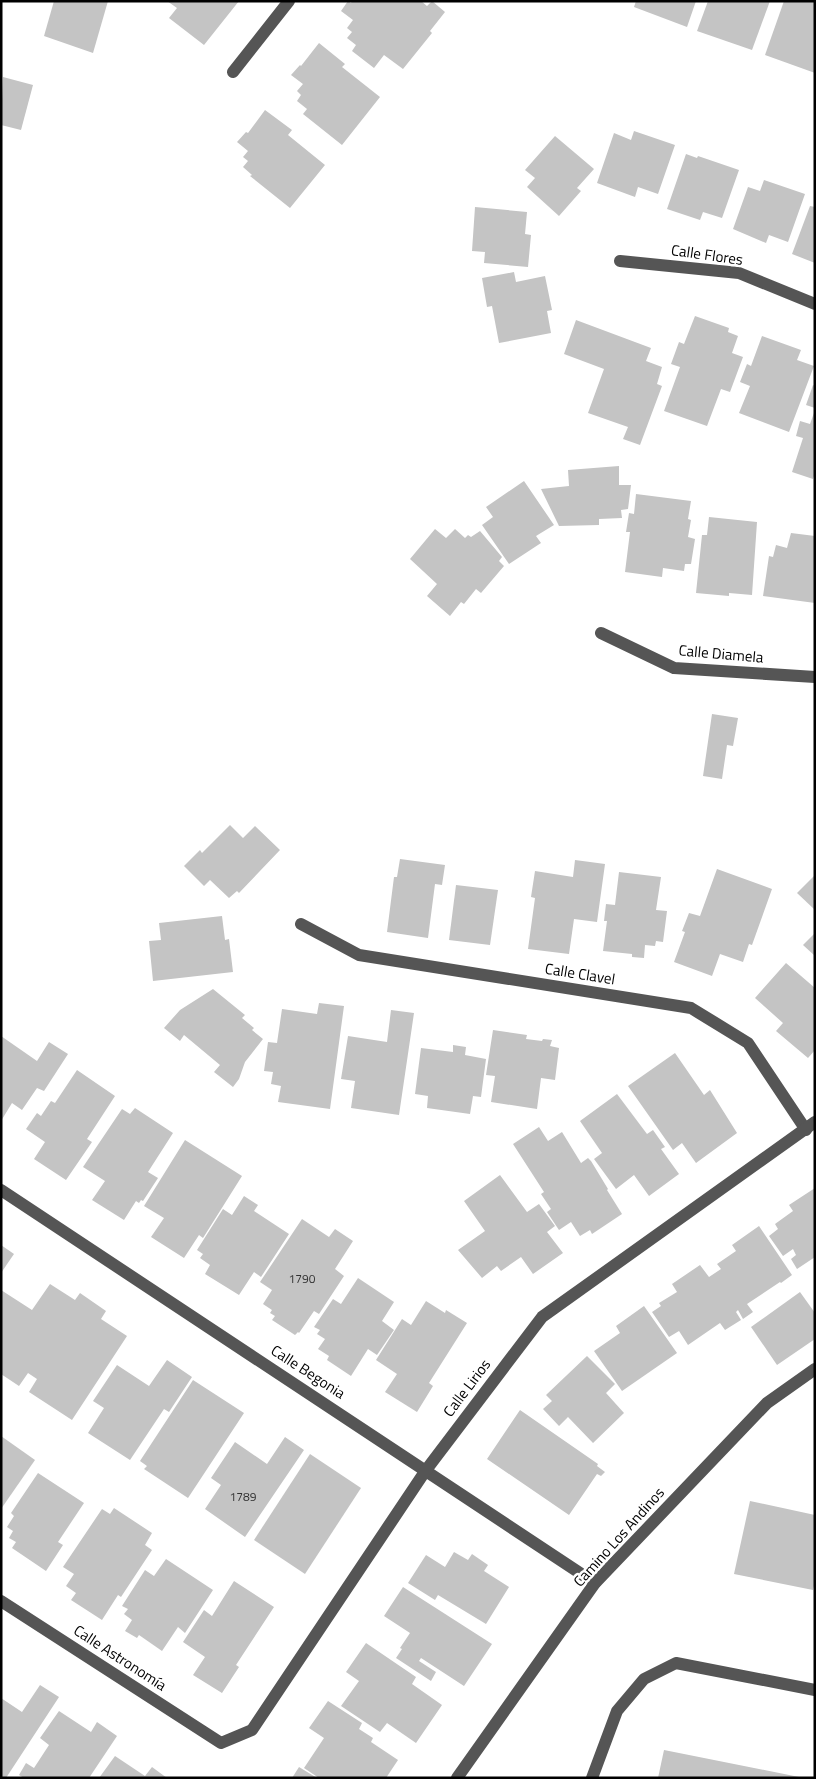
<svg xmlns="http://www.w3.org/2000/svg" width="816" height="1779" font-family="'Titillium Web',sans-serif">
	<style>
		.building { fill: #c4c4c4 }
		.lines { fill: none; stroke-linecap: round; stroke-linejoin: round }
		.minor { stroke: #555; stroke-width: 12 }
		.labels { text-anchor: middle; stroke-width: 5; stroke-linejoin: round; paint-order: stroke }
		.number-label { font-size: 12px; fill: #313131 }
		.street-label { font-size: 15px; fill: #000; stroke: #fff }
	</style>
	<rect width="100%" height="100%" fill="#fff"/>
	<!-- building -->
	<g class="building">
		<polygon points="54,1 108,1 93,53 44,36"/>
		<polygon points="167,1 239,1 204,45 169,18 177,8"/>
		<polygon points="348,1 351,3 352,1 421,1 427,6 432,1 445,12 430,31 432,33 403,69 384,55 374,68 352,51 356,45 347,38 352,32 347,28 353,20 341,11"/>
		<polygon points="636,1 696,1 687,27 634,7"/>
		<polygon points="708,1 770,1 752,50 697,31"/>
		<polygon points="784,1 815,1 815,73 765,55"/>
		<polygon points="319,43 345,64 342,67 380,97 342,145 303,114 307,109 297,101 301,95 297,91 303,84 291,75 300,65 301,66"/>
		<polygon points="3,77 33,85 21,130 1,125"/>
		<polygon points="265,110 292,130 288,135 325,165 290,208 250,176 252,175 243,167 248,161 243,157 248,151 237,142 246,132 248,133"/>
		<polygon points="634,131 675,145 658,194 638,187 635,197 597,183 614,133 631,140"/>
		<polygon points="555,136 594,169 577,188 581,191 559,216 527,187 535,178 525,170"/>
		<polygon points="686,154 697,158 698,156 739,170 722,218 703,212 700,220 667,209"/>
		<polygon points="764,180 805,194 788,242 769,235 766,243 733,229 748,187 760,191"/>
		<polygon points="810,206 815,207 815,263 792,254"/>
		<polygon points="475,207 527,212 525,234 531,235 528,267 484,263 485,252 472,251"/>
		<polygon points="514,272 516,282 545,276 552,310 547,311 551,333 499,343 492,306 487,307 482,278"/>
		<polygon points="695,316 729,328 728,332 738,336 732,353 743,357 730,392 721,389 707,426 664,411 680,367 671,364 679,342 684,344"/>
		<polygon points="576,320 651,348 646,361 662,367 657,384 662,386 640,445 623,439 628,427 588,413 604,369 564,354"/>
		<polygon points="762,336 801,350 797,360 814,366 789,432 739,413 750,386 740,382 747,364 751,366"/>
		<polygon points="813,385 815,386 815,408 806,405"/>
		<polygon points="815,410 815,473 813,479 792,472 803,438 796,436 800,421 810,424"/>
		<polygon points="619,466 619,485 631,485 628,509 621,510 622,518 599,519 599,525 559,526 541,489 569,486 568,470"/>
		<polygon points="524,481 554,525 536,536 541,543 509,564 482,525 493,517 486,507"/>
		<polygon points="636,494 691,501 688,519 691,520 688,537 695,539 691,564 685,564 684,571 663,568 662,577 625,572 630,532 626,532 629,513 634,514"/>
		<polygon points="709,517 757,522 752,595 729,593 729,596 696,593 702,535 707,535"/>
		<polygon points="435,529 446,538 455,529 465,538 468,535 471,537 480,531 502,557 499,561 504,566 481,593 476,589 464,604 461,602 450,616 427,596 437,584 410,559"/>
		<polygon points="791,533 815,536 815,603 763,596 769,556 773,557 776,545 787,548"/>
		<polygon points="712,714 738,718 733,746 727,745 722,779 703,776"/>
		<polygon points="230,825 243,838 255,826 280,850 239,893 237,891 229,898 210,880 204,886 184,866 200,850 202,853"/>
		<polygon points="400,859 445,865 442,885 435,884 428,938 387,932 394,877 397,877"/>
		<polygon points="575,860 605,864 597,922 574,919 569,954 528,949 535,898 531,897 535,871 573,877"/>
		<polygon points="717,869 772,889 752,945 749,944 743,962 720,954 712,976 674,962 685,932 682,931 689,913 700,916"/>
		<polygon points="619,872 661,877 656,910 667,911 663,942 656,941 655,946 645,945 644,958 632,957 632,954 603,951 607,921 604,921 606,904 615,905"/>
		<polygon points="815,875 815,910 797,893"/>
		<polygon points="456,885 498,890 490,945 449,940"/>
		<polygon points="222,916 225,940 229,939 233,972 153,981 149,941 161,940 159,923"/>
		<polygon points="815,933 815,956 803,945"/>
		<polygon points="786,963 815,988 815,1050 808,1058 776,1031 783,1023 755,998"/>
		<polygon points="213,989 245,1015 242,1018 254,1028 252,1030 263,1039 245,1062 239,1079 233,1087 214,1072 220,1065 184,1035 180,1041 164,1028 180,1010"/>
		<polygon points="319,1003 344,1006 330,1109 278,1102 281,1086 271,1084 273,1072 264,1071 268,1042 277,1043 282,1009 317,1014"/>
		<polygon points="391,1010 414,1013 399,1115 351,1108 355,1081 341,1079 348,1036 387,1042"/>
		<polygon points="493,1030 527,1035 526,1039 542,1041 543,1039 552,1040 550,1046 559,1048 555,1080 541,1078 537,1109 491,1102 495,1076 486,1075"/>
		<polygon points="1,1036 37,1061 49,1042 68,1054 44,1091 37,1088 22,1110 12,1103 1,1121"/>
		<polygon points="453,1045 466,1047 465,1055 486,1059 481,1097 473,1096 470,1114 427,1108 428,1096 415,1094 421,1048 453,1052"/>
		<polygon points="675,1053 704,1095 710,1090 737,1133 696,1163 682,1143 673,1150 628,1086"/>
		<polygon points="77,1070 115,1096 87,1139 92,1142 66,1180 34,1159 45,1142 26,1129 37,1113 41,1116 51,1101 55,1103"/>
		<polygon points="617,1094 647,1134 653,1130 665,1147 661,1149 679,1174 649,1196 634,1175 616,1189 594,1159 602,1153 580,1121"/>
		<polygon points="135,1108 173,1133 148,1172 158,1178 143,1201 141,1200 139,1203 136,1201 124,1220 92,1200 105,1181 83,1167 122,1109 130,1114"/>
		<polygon points="539,1127 548,1141 562,1132 581,1163 588,1158 591,1161 608,1189 607,1190 622,1214 592,1234 590,1230 580,1236 571,1222 559,1230 547,1212 551,1209 541,1194 544,1192 513,1144"/>
		<polygon points="185,1140 242,1176 203,1238 199,1235 184,1258 151,1237 164,1218 144,1206"/>
		<polygon points="500,1175 527,1212 539,1204 555,1226 547,1232 563,1253 533,1274 521,1257 501,1271 497,1266 482,1278 458,1250 485,1231 464,1201"/>
		<polygon points="815,1188 815,1257 797,1269 791,1259 796,1255 793,1249 783,1256 769,1236 778,1229 775,1224 793,1211 789,1205"/>
		<polygon points="244,1196 258,1205 254,1211 289,1234 261,1277 254,1272 239,1295 205,1274 210,1265 200,1258 203,1254 197,1250 223,1209 232,1215"/>
		<polygon points="302,1219 329,1237 335,1229 353,1241 335,1269 344,1276 319,1314 314,1311 299,1333 298,1332 295,1335 272,1320 275,1316 270,1313 272,1310 263,1304 272,1290 260,1282"/>
		<polygon points="759,1226 792,1275 781,1283 780,1282 747,1304 753,1312 743,1319 738,1310 736,1312 741,1320 725,1330 720,1323 688,1345 679,1331 669,1337 652,1312 661,1306 659,1303 677,1292 672,1284 700,1265 709,1277 721,1269 717,1264 736,1251 732,1245"/>
		<polygon points="1,1245 14,1254 1,1273"/>
		<polygon points="358,1278 394,1302 382,1321 394,1330 377,1355 368,1349 351,1376 327,1360 329,1356 318,1349 325,1339 317,1334 320,1330 314,1327 333,1299 341,1304"/>
		<polygon points="50,1284 75,1300 80,1293 106,1311 101,1319 127,1336 72,1420 29,1392 37,1379 28,1373 19,1386 1,1374 1,1290 32,1310"/>
		<polygon points="800,1292 815,1313 815,1339 777,1365 751,1327"/>
		<polygon points="426,1301 445,1313 446,1310 467,1323 429,1383 433,1386 417,1412 385,1392 397,1374 376,1360 402,1319 411,1325"/>
		<polygon points="644,1306 677,1353 622,1391 594,1351 620,1333 616,1326"/>
		<polygon points="587,1356 615,1384 606,1393 624,1413 593,1443 568,1417 559,1426 543,1409 552,1401 546,1395"/>
		<polygon points="167,1360 192,1377 169,1412 164,1409 130,1460 88,1433 104,1408 93,1401 117,1365 149,1386"/>
		<polygon points="193,1380 244,1413 188,1498 144,1469 147,1466 140,1461"/>
		<polygon points="520,1410 598,1464 597,1466 605,1472 601,1476 597,1474 569,1515 487,1459"/>
		<polygon points="1,1436 35,1460 1,1509"/>
		<polygon points="285,1437 304,1450 245,1537 205,1509 221,1485 211,1478 235,1442 267,1464"/>
		<polygon points="310,1454 361,1488 305,1574 254,1540"/>
		<polygon points="38,1473 84,1503 58,1542 63,1545 46,1571 12,1548 16,1542 9,1538 13,1531 7,1527 14,1516 11,1513"/>
		<polygon points="750,1501 815,1515 815,1582 813,1590 734,1574"/>
		<polygon points="114,1508 152,1533 145,1545 152,1550 121,1597 118,1595 102,1620 71,1600 76,1593 66,1586 74,1574 63,1567 102,1509 110,1514"/>
		<polygon points="454,1552 468,1560 472,1554 488,1565 484,1571 509,1587 486,1624 438,1595 435,1600 408,1583 426,1555 445,1567"/>
		<polygon points="166,1559 213,1590 185,1633 178,1627 162,1651 139,1635 137,1638 125,1631 132,1620 124,1614 128,1609 122,1606 145,1570 154,1576"/>
		<polygon points="234,1581 274,1607 236,1665 239,1667 222,1693 193,1675 205,1657 183,1642 204,1610 212,1616"/>
		<polygon points="403,1587 492,1644 464,1686 421,1658 419,1661 436,1672 431,1681 396,1658 402,1649 400,1648 410,1633 384,1616"/>
		<polygon points="366,1643 416,1677 412,1684 442,1705 416,1743 387,1723 380,1732 341,1706 359,1681 346,1672"/>
		<polygon points="40,1685 59,1697 6,1778 1,1778 1,1698 22,1712"/>
		<polygon points="328,1701 362,1723 359,1729 373,1738 371,1742 398,1760 386,1778 319,1778 304,1768 324,1738 309,1728"/>
		<polygon points="59,1711 91,1732 97,1722 117,1736 89,1778 24,1778 19,1775 26,1763 34,1768 49,1745 40,1738"/>
		<polygon points="664,1750 799,1777 799,1778 658,1778"/>
		<polygon points="115,1756 145,1776 152,1767 167,1778 99,1778"/>
		<polygon points="299,1767 317,1778 292,1778"/>
	</g>
	<g class="lines">
		<!-- minor -->
		<g class="minor">
			<polyline points="233,72 289,1"/>
			<polyline points="620,261 739,273 815,304"/>
			<polyline points="601,633 674,668 815,677"/>
			<polyline points="301,924 359,955 691,1008 748,1043 806,1130"/>
			<polyline points="1,1190 595,1583"/>
			<polyline points="1,1601 221,1743 252,1730 426,1470 542,1317 815,1122"/>
			<polyline points="457,1778 595,1583 767,1403 815,1369"/>
			<polyline points="592,1778 617,1711 644,1679 676,1663 815,1690"/>
		</g>
	</g>
	<g class="labels">
		<!-- number labels -->
		<g class="number-label">
			<text x="302" y="1283">1790</text>
			<text x="243" y="1501">1789</text>
		</g>
		<!-- street labels -->
		<g class="street-label">
			<text transform="translate(707 255) rotate(8)" y="5">Calle Flores</text>
			<text transform="translate(721 654) rotate(5)" y="5">Calle Diamela</text>
			<text transform="translate(580 974) rotate(9)" y="5">Calle Clavel</text>
			<text transform="translate(308 1372) rotate(33)" y="5">Calle Begonia</text>
			<text transform="translate(467 1388) rotate(-53)" y="5">Calle Lirios</text>
			<text transform="translate(619 1537) rotate(-48)" y="5">Camino Los Andinos</text>
			<text transform="translate(120 1658) rotate(33)" y="5">Calle Astronomía</text>
		</g>
	</g>
	<!-- border -->
	<rect width="816" height="1779" fill="none" stroke="#000000" stroke-width="5"/>
</svg>
